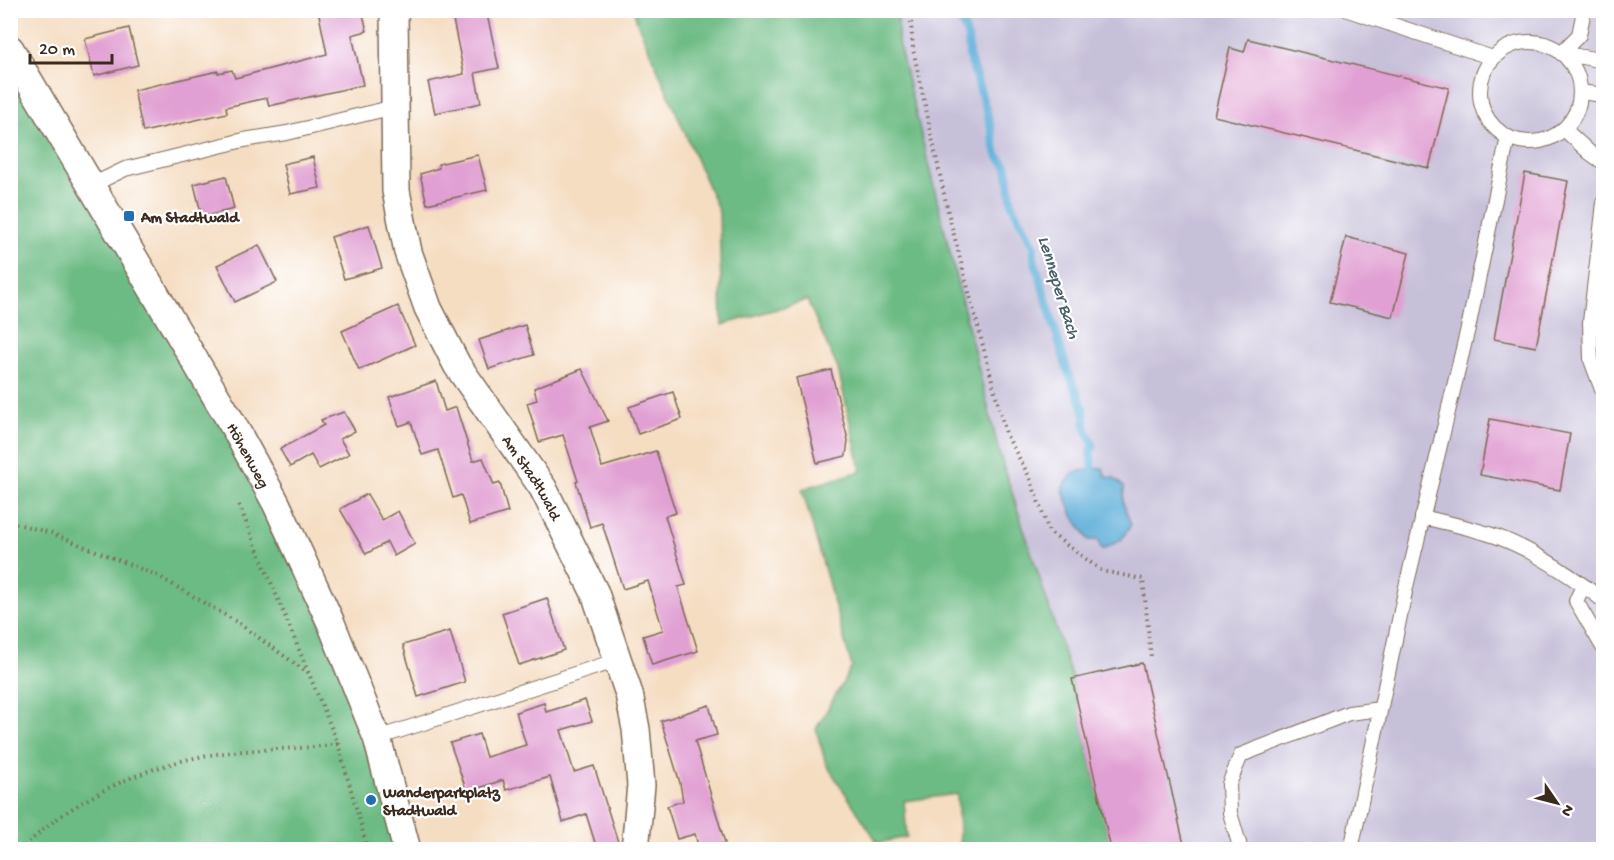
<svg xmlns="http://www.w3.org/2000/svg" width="1614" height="860" font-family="'Gochi Hand',sans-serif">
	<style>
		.industrial { fill: #c7c0d9 }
		.forest { fill: #6dbb84; stroke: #547251; stroke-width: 1.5 }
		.water { fill: #5eafd9; stroke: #4c6c7c; stroke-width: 1.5 }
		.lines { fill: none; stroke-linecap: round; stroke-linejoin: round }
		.stream { stroke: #5eafd9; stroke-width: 8 }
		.building { fill: #e1a0d3 }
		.service-casing { stroke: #7c6957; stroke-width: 16 }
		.minor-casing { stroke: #7c6957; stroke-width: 30 }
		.path { stroke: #7c6957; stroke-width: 4; stroke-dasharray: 1.5 4.5; stroke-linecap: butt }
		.service { stroke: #fff; stroke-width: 14 }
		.minor { stroke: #fff; stroke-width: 27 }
		.poi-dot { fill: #1f6fb2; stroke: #fff; stroke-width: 2 }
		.labels { text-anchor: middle; stroke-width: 4.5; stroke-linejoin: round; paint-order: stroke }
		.poi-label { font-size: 16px; font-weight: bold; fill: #3b2a1e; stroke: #fff; text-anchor: start }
		.street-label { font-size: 16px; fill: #3b2a1e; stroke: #fff }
		.water-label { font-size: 18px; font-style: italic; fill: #495f69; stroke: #fff }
	</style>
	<rect width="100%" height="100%" fill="#fff"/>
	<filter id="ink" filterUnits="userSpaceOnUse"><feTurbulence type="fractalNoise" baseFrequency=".0167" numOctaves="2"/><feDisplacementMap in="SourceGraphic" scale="12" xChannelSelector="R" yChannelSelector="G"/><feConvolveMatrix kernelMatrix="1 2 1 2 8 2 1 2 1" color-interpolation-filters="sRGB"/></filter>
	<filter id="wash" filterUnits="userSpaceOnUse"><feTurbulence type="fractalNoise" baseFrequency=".008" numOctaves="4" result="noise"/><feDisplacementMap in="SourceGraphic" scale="24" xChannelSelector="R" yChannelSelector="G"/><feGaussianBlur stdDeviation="1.35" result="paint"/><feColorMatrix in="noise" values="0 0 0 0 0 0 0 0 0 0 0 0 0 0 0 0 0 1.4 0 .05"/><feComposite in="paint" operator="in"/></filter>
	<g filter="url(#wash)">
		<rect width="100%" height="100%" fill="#f5ddc2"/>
		<!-- industrial -->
		<polygon class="industrial" points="898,11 1603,11 1603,849 1111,849 1072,679 999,452 898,41"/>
		<!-- forest -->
		<g class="forest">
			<polygon points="634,11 898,11 898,41 999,452 1072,679 1111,849 960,849 957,794 904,801 907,837 878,843 826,764 816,729 852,667 802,489 861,471 838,369 807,300 722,325 719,212 636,19"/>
			<polygon points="10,49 276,503 407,849 11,849"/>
		</g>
		<!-- water -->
		<path class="water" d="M1103,468L1106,477L1114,478L1124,487L1123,503L1131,525L1121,540L1102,550L1098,540H1088C1084,530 1076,523 1072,513C1068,505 1067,497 1062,489L1074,472Z"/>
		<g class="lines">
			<!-- stream -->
			<polyline class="stream" points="957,10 968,38 969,56 987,111 997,155 1007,167 1012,205 1034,246 1034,258 1067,370 1082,404 1085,416 1085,427 1094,446 1090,452 1093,470"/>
		</g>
		<g id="blocks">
			<!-- building -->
			<g class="building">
				<polygon points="318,10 362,10 367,31 352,35 363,85 269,106 267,98 226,107 227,113 143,132 134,90 218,71 218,73 232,70 235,78 327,54"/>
				<polygon points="451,10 486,10 499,68 475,73 481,103 435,113 428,82 464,74"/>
				<polygon points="129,28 138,65 94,76 85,39"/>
				<polygon points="1248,39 1449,88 1429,168 1214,116 1230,48 1244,52"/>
				<polygon points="478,155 487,190 427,204 420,174 439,168 438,164"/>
				<polygon points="313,157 320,188 290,194 283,164"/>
				<polygon points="1525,173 1568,181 1536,347 1494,339"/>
				<polygon points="226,176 234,209 202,217 194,184"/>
				<polygon points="369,225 382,268 344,279 331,237"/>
				<polygon points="1346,237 1409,253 1393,317 1330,302"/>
				<polygon points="259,245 277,282 235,302 217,265"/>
				<polygon points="398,306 415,345 359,370 342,331"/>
				<polygon points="525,325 534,355 489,369 479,340"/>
				<polygon points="582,369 608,421 590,427 602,467 656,451 676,513 665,516 686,585 678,587 698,651 652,665 643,636 663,630 648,581 623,589 602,523 590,527 576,482 578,481 563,435 539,442 527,403 537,400 534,388"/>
				<polygon points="831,370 848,440 846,456 817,463 796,378"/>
				<polygon points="436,381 445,411 456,407 473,461 483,458 494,485 500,483 508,512 470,524 461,495 453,498 438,450 422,455 411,422 399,426 389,397"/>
				<polygon points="673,392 682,419 638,434 629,407"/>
				<polygon points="344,412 355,431 340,439 349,454 319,469 311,455 290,467 280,449 324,425 321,420"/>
				<polygon points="1490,419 1570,434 1560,490 1480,475"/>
				<polygon points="367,494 382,520 398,511 415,544 394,556 387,542 366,554 340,509"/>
				<polygon points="547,598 564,650 519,665 502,613"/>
				<polygon points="450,631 465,682 418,697 403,645"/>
				<polygon points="1142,663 1185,849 1111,849 1072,679"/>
				<polygon points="585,700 592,721 561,730 574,772 594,766 618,842 597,849 586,814 563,822 550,777 506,790 503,780 467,792 450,743 479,734 486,757 526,745 516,712 544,703 546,712"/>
				<polygon points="709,705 717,735 695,741 725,843 699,849 695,834 677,839 667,806 683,801 680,783 661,721"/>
			</g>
		</g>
	</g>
	<g filter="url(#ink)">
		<use href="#blocks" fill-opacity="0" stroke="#7c6957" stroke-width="1.5"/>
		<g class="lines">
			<!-- service casing -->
			<g class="service-casing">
				<g id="service">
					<polyline points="1348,10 1493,58"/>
					<circle cx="1530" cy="92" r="50"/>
					<polyline points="1561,53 1579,35 1584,10"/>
					<polyline points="1561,53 1604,61"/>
					<polyline points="1580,92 1604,95"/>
					<polyline points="1564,129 1590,153 1604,163"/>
					<polyline points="92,185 125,169 244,140 287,133 394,107"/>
					<polyline points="1604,203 1590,322 1591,360 1604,395"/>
					<path d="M1422,517C1447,523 1473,528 1498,537C1535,551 1572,576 1604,601"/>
					<polyline points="1583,586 1576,601 1604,649"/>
					<polyline points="377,738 618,660"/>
					<polyline points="1241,850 1230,813 1229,784 1241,755 1349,713 1380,709"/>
					<polyline points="1351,850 1406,587 1469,324 1508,137"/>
				</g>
			</g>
			<!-- minor casing -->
			<g class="minor-casing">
				<g id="minor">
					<path id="s1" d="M394,10L396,191L408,252L428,308L457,365L543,488L595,593L629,694L636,729L641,785L635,850"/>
					<path id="s2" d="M10,49L233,425L276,503L331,623L377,738L407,850"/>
				</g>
			</g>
			<!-- path -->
			<g class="path">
				<polyline points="910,10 913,49 948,212 1006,434 1030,478 1049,532 1102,571 1143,579 1151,657"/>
				<polyline points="239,505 338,744 368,850"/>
				<polyline points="10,522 51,533 158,576 237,622 308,673"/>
				<path d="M20,850C38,834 57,817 78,805C122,778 173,759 224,753C262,748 301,750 338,744"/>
			</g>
			<!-- service -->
			<use href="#service" class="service"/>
			<!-- minor -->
			<use href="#minor" class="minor"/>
		</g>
	</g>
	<!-- markers -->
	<g class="poi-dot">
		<rect x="123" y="210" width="12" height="12" rx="3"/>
		<circle cx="371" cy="800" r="6"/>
	</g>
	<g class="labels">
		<!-- poi labels -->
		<g class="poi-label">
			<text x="141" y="222">Am Stadtwald</text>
			<text x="383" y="797">Wanderparkplatz<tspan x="383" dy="18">Stadtwald</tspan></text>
		</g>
		<!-- street labels -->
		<g class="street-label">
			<text dy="6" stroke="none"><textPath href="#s2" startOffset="471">Höhenweg</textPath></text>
			<text dy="6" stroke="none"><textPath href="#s1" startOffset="502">Am Stadtwald</textPath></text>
		</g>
		<!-- water labels -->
		<g class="water-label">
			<text transform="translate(1060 287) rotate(73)" y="6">Lenneper Bach</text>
		</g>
	</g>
	<!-- margin -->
	<rect width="1614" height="860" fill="none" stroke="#fff" stroke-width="36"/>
	<!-- north arrow -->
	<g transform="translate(1557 803) rotate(125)" stroke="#ffffff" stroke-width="4.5" paint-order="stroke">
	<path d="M0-4.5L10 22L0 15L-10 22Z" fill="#3b2a1e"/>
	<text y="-9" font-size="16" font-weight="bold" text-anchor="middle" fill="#3b2a1e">N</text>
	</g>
	<!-- scale -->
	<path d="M30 54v9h82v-9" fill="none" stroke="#3b2a1e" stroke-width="3"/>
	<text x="39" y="54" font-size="18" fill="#3b2a1e" stroke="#ffffff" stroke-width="4.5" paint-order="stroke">20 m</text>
</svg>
